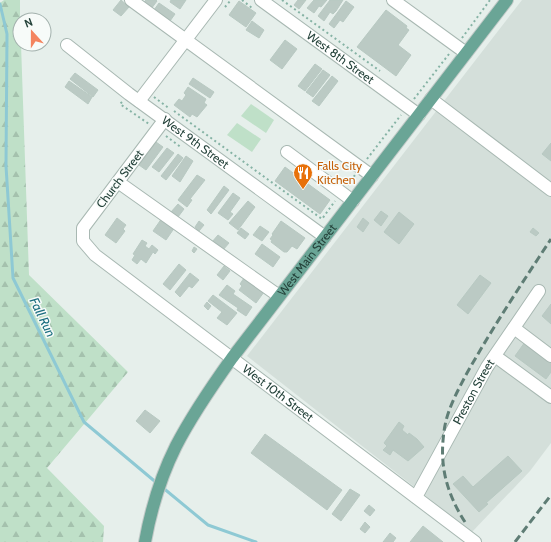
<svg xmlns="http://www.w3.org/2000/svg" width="551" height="542" font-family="Cabin,sans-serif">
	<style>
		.built { fill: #d4dfda }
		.forest { fill: url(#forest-firs) }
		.pitch { fill: #bfe0c8 }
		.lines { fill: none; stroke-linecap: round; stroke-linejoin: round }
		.stream { stroke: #8ec9d4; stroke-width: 3 }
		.building { fill: #bbcac4; stroke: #b8c9c2 }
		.minor-casing { stroke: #a8b8b2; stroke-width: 14 }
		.major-casing { stroke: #c2cac8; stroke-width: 14 }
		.path { stroke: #86b3a5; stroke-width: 2; stroke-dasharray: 2 3; stroke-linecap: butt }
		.minor { stroke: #fff; stroke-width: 12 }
		.major { stroke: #6aa596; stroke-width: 12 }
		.rail { stroke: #5f7d75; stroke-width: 3; stroke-dasharray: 8 4; stroke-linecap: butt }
		.labels { text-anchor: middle; stroke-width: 3; stroke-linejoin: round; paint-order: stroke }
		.street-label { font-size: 12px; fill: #24423a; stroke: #f7fbf9 }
		.food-label { font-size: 12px; fill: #c56008; stroke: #f7fbf9; text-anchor: start }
		.water-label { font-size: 13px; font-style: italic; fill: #1c6f80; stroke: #f7fbf9 }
	</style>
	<defs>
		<pattern id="forest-firs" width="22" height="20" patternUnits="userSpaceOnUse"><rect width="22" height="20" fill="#bfe0c8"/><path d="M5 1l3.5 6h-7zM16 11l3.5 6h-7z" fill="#a4c1ad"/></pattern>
	</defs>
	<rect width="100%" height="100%" fill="#e6efeb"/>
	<!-- built -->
	<polygon class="built" points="522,0 551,0 551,443 530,471 472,532 247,356"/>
	<!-- forest -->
	<polygon class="forest" points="4,0 20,0 20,44 21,44 29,275 128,372 47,468 104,526 103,542 0,542 0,3"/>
	<!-- pitch -->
	<g class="pitch">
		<polygon points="251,104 274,120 266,133 241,116"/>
		<polygon points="237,123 261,139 252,152 227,135"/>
	</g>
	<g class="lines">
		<!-- stream -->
		<g class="stream">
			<polyline points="0,4 7,34 6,166 13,278 84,422 158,484"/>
			<polyline points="162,487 208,525 256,542"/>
		</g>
	</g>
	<!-- building -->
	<g class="building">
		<polygon points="121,0 129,7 121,16 113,10"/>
		<polygon points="146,0 156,0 157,1 151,9 143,3"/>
		<polygon points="171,0 186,0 180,9 170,2"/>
		<polygon points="298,0 306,0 299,9 294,5"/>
		<polygon points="314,0 327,0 321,7 319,6 314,13 307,8"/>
		<polygon points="330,0 343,0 336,11 333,14 330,12 324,21 318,16"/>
		<polygon points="239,1 256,13 246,27 229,15"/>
		<polygon points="346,1 354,7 343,22 340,20 334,28 329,24"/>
		<polygon points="159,3 175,14 170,21 154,10"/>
		<polygon points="386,10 407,26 406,28 409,30 398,45 411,55 396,76 357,47"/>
		<polygon points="252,21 264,30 259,38 246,30"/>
		<polygon points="285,40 297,49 282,69 270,60"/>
		<polygon points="315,64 322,69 305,91 298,86"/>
		<polygon points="323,70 330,75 313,97 306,92"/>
		<polygon points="75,73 98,90 93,97 70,79"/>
		<polygon points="332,76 338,81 319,106 312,101"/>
		<polygon points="193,78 214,92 210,98 189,84"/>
		<polygon points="69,81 92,97 88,104 65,87"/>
		<polygon points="188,87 206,99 204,103 207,105 197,117 192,114 190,117 174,105 179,99 182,101 186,95 184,93"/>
		<polygon points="156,142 163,147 146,170 139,165"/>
		<polygon points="551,143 551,161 542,154"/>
		<polygon points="167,148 174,153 159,172 152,167"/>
		<polygon points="178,154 183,158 166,180 161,176"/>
		<polygon points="186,156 193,161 180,182 172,176"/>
		<polygon points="285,167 330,200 320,214 275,181"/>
		<polygon points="197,175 205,180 190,199 192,200 187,207 178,200"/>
		<polygon points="224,186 229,190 211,214 207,210"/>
		<polygon points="233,193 240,198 230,212 233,214 228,220 218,213"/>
		<polygon points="248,201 255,207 238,230 229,223"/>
		<polygon points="178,204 184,209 178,217 171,212"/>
		<polygon points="381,211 388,216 381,226 374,220"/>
		<polygon points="399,212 414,224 399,244 384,232"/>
		<polygon points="117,218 126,225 123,229 125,231 116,243 105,235"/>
		<polygon points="162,218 175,227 166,240 153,231"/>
		<polygon points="363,218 369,223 363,232 357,227"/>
		<polygon points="199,221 204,225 199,231 195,227"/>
		<polygon points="281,221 305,238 297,249 292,246 287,252 284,252 271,242 272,240 270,239 273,235 272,234"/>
		<polygon points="260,226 269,232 262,241 253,235"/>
		<polygon points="241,228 249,234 245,239 237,233"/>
		<polygon points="533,228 539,233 536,236 530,232"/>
		<polygon points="218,235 229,243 223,250 212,242"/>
		<polygon points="142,240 147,243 145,246 149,249 152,245 158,250 155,254 153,252 146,263 141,259 137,264 132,260 135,255 133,254"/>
		<polygon points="262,244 280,257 273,267 255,254"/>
		<polygon points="194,247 197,249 194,253 192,251"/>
		<polygon points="179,264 186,270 170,290 163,284"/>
		<polygon points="224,266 230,271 223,280 217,275"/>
		<polygon points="190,273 199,280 192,288 189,286 180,297 175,292"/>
		<polygon points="480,275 491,283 468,314 457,305"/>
		<polygon points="244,278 264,292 256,303 239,290 242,286 240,284"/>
		<polygon points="227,285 235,291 233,294 252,307 246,316 237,310 238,308 219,295"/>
		<polygon points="213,295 237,313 227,325 217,318 222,312 208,301"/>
		<polygon points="207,302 211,306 208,310 204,306"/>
		<polygon points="551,304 551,324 542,316"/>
		<polygon points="525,342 551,361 551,372 546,379 515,356"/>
		<polygon points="145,410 160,421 150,433 136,421"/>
		<polygon points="399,422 404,426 402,430 408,435 409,433 417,439 424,447 408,461 393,450 390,455 383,450 387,446 384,443"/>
		<polygon points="265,434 342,490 327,510 251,453"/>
		<polygon points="508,456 522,471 486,503 488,504 479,512 453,484 463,476 473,487"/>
		<polygon points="350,489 360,495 341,521 332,514"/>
		<polygon points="369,505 375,510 370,516 364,511"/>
		<polygon points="365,522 370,527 365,533 360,529"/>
		<polygon points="423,526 443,542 410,542"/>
		<polygon points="390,533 396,538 393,542 383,542"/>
	</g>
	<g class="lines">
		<!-- minor casing -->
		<g class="minor-casing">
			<g id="minor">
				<polyline points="131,0 372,176"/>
				<path id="s1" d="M261,0L419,115"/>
				<polyline points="393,0 466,53"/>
				<path id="s2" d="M67,45L129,94L325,237"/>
				<polyline points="431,99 551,190"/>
				<polyline points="139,101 216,0"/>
				<path id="s3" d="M165,119L83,228V241L95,255L475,542"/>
				<polyline points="287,152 353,201"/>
				<polyline points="118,182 279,296"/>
				<polyline points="514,328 551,356"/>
				<polyline points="495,356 551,397"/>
				<path id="s4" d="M416,497L487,367L539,291"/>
			</g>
		</g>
		<!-- major casing -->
		<g class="major-casing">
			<g id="major">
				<path id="s5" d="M145,542C151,509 161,476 176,446C192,415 212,386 232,358L507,0"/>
			</g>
		</g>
		<!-- path -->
		<g class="path">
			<polyline points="242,0 252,8"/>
			<polyline points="282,0 380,71"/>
			<polyline points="225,7 231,0"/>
			<polyline points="462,38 490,0"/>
			<polyline points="154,97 170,109"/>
			<polyline points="414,99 449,54"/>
			<polyline points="122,102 120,104 149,124"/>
			<polyline points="174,111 322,219 335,201"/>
			<polyline points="166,136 182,148"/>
			<polyline points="367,159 401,115"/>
			<polyline points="348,185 355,175"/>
		</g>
		<!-- minor -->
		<use href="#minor" class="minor"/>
		<!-- major -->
		<use href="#major" class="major"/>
		<!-- rail -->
		<g class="rail">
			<path d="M465,522C447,494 439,466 444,432C446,412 457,392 467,373C493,327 522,283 551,239"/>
			<polyline points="515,542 551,495"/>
		</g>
	</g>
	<!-- icons -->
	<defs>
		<g id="restaurant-pin" transform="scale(1)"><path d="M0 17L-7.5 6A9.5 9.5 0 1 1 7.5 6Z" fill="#e8710a" stroke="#f7fbf9"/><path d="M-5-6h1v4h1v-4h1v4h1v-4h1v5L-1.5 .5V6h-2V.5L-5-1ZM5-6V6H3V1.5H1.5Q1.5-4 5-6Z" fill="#fff"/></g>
	</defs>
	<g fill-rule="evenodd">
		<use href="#restaurant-pin" x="303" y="173"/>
	</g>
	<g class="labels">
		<!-- street labels -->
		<g class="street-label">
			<text dy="4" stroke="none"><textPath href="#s1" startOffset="98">West 8th Street</textPath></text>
			<text dy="4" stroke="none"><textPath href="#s2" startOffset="161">West 9th Street</textPath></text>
			<text transform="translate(120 179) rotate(-53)" y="4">Church Street</text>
			<text dy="4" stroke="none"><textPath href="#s5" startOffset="329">West Main Street</textPath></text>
			<text dy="4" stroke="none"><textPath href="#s4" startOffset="120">Preston Street</textPath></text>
			<text dy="4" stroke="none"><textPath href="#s3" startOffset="397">West 10th Street</textPath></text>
		</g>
		<!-- food labels -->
		<g class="food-label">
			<text x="317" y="170">Falls City<tspan x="317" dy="14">Kitchen</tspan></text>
		</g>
		<!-- water labels -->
		<g class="water-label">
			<text transform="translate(43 317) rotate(64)" y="5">Fall Run</text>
		</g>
	</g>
	<!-- north arrow -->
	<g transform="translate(32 32) rotate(339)"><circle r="19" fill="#f7fbf9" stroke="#a3b1ad"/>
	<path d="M0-3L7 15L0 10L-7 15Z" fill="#f4845f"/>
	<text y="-6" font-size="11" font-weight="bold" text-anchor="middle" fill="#24423a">N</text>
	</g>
</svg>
